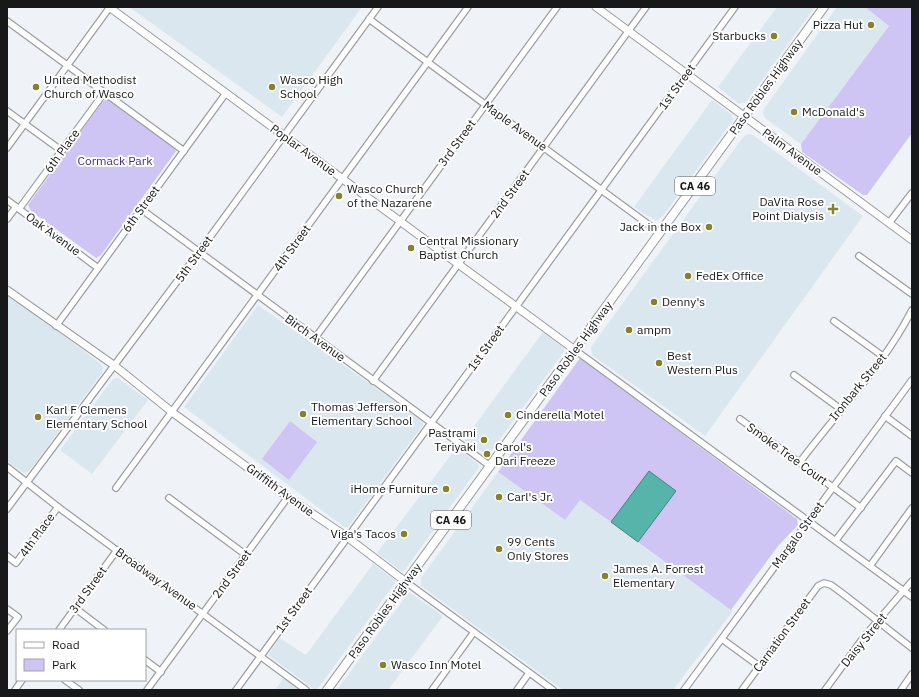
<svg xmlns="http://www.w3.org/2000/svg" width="919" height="697" font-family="'IBM Plex Sans',sans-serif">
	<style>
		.built { fill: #dbe7ef }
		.green { fill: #cfc5f4 }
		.water { fill: #56b4ab; stroke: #43857f }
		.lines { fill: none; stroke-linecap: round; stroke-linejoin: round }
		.minor-casing { stroke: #9b9fa2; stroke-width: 8 }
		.major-casing { stroke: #9b9fa2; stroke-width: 9 }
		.highway-casing { stroke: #9b9fa2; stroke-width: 10 }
		.minor { stroke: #fff; stroke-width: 5.5 }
		.major { stroke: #fff; stroke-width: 7 }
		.highway { stroke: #fff; stroke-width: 8 }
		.poi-dot { fill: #87822a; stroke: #fff; stroke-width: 1.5 }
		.labels { text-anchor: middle; stroke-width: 4; stroke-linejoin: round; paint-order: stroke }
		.shield { fill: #fff; stroke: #5d5d5e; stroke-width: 1 }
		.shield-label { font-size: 11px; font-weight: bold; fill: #171819 }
		.poi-label { font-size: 12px; fill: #171819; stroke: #fff; text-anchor: start }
		.street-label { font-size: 12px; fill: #171819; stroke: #fff }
		.park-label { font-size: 12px; fill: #473079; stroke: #fff }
	</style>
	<rect width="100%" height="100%" fill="#eff3f7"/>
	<!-- built -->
	<g class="built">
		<polygon points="129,7 362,7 282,117"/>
		<polygon points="777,7 815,7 746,102 739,104 718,87"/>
		<polygon points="837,7 865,7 889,26 801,144 765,118 763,114 764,109"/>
		<polygon points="712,100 732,115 733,120 663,216 656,221 634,207"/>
		<polygon points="749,134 753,135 863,216 705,436 592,355 591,347 744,136"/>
		<polygon points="7,294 100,363 103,368 102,373 31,469 26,473 22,472 7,461"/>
		<polygon points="258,305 423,421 423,425 348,527 344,527 184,407"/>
		<polygon points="543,332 562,346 564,349 563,353 490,453 483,453 464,440"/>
		<polygon points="118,378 148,400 92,474 60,450 113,379"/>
		<polygon points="457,447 478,464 479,467 404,571 401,571 377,553"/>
		<polygon points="498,472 565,520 580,499 733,611 673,690 563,690 421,586 421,578"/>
		<polygon points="373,564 395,580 395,583 319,687 315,690 268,655 280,638 306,655"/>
		<polygon points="409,592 443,616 388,690 337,690"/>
		<polygon points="285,676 300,690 275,690"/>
	</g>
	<!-- green -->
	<g class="green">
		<polygon points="865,7 912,7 912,133 867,195 863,195 802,152 801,144 889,26"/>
		<polygon points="107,99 174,148 176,151 101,255 96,258 31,211 28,205 102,102"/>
		<polygon points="580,358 797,519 798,525 778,546 731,610 638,542 675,491 649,472 611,522 580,500 565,520 498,472"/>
		<polygon points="290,421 317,442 289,480 262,459"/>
	</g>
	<!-- water -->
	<polygon class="water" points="649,471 676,491 638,542 611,522"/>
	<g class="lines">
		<!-- minor casing -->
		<g class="minor-casing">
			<g id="minor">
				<polyline points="369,19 660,233"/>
				<polyline points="7,21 184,151"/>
				<polyline points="7,111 62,151"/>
				<polyline points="7,148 110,7"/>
				<polyline points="7,200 98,268"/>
				<polyline points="19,209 104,93"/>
				<polyline points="141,209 490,466"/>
				<polyline points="7,219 16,207"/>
				<polyline points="889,223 912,193"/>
				<polyline points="859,256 912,294"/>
				<polyline points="834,321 884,357"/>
				<polyline points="56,326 226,93"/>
				<polyline points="315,338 557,7"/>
				<polyline points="575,350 912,597"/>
				<polyline points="794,375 842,410"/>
				<polyline points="373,381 646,7"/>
				<polyline points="885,416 912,436"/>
				<polyline points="740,419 861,508"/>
				<path d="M800,462C838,411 883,367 912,310"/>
				<polyline points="7,467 58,507 306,690"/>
				<polyline points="116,488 468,7"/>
				<polyline points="169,498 246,555"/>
				<polyline points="7,509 199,252 378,7"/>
				<polyline points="836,540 896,461 912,473"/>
				<polyline points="7,556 16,563 58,507"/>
				<polyline points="870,566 912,508"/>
				<polyline points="406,582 553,690"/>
				<polyline points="75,608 104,630"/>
				<polyline points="7,609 18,617 7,631"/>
				<polyline points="59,630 117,550"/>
				<polyline points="722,639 759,666"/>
				<polyline points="145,660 161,672"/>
				<polyline points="65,680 79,690"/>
				<polyline points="15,690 22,680"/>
				<polyline points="147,690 288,497"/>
				<polyline points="236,690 735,7"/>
				<polyline points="432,690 474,632"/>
				<polyline points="517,690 529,673"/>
				<polyline points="684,690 912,380"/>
				<path d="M742,690L818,586L824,583L831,585C859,605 884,627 912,648"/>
				<polyline points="825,690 863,638 912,581"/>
				<polyline points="901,690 912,674"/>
			</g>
		</g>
		<!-- major casing -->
		<g class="major-casing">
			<g id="major">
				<polyline points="109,7 575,350"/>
				<polyline points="596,7 912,240"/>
				<polyline points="7,290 115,366 172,412 288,497 347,537 406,582"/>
			</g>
		</g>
		<!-- highway casing -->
		<g class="highway-casing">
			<polyline id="highway" points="327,690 824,7"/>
		</g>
		<!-- minor -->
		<use href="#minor" class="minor"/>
		<!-- major -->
		<use href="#major" class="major"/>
		<!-- highway -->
		<use href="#highway" class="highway"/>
	</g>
	<!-- markers -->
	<g class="poi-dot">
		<circle cx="871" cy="25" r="4"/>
		<circle cx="774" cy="36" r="4"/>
		<circle cx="36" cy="87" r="4"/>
		<circle cx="272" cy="87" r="4"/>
		<circle cx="794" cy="112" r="4"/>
		<circle cx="339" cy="196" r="4"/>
		<path d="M831 203h4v4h4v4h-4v4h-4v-4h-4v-4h4z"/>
		<circle cx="709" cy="227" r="4"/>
		<circle cx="411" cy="248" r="4"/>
		<circle cx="688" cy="276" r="4"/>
		<circle cx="654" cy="302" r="4"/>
		<circle cx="629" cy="330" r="4"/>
		<circle cx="659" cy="363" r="4"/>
		<circle cx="303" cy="414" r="4"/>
		<circle cx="508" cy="415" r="4"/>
		<circle cx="38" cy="417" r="4"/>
		<circle cx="484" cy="440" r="4"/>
		<circle cx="487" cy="454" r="4"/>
		<circle cx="446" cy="489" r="4"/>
		<circle cx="499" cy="497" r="4"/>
		<circle cx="404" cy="534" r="4"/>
		<circle cx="499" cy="549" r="4"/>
		<circle cx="605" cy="576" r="4"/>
		<circle cx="383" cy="665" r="4"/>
	</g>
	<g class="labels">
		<!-- shield labels -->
		<g class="shield">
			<rect x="675" y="177" width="40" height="18" rx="3"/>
			<rect x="431" y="511" width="40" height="18" rx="3"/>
		</g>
		<g class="shield-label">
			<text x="695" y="190">CA 46</text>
			<text x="451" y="524">CA 46</text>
		</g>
		<!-- poi labels -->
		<g class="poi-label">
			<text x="863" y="29" text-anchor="end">Pizza Hut</text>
			<text x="766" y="40" text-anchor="end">Starbucks</text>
			<text x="44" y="84">United Methodist<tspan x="44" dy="14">Church of Wasco</tspan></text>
			<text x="280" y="84">Wasco High<tspan x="280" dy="14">School</tspan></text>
			<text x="802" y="116">McDonald's</text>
			<text x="347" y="193">Wasco Church<tspan x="347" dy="14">of the Nazarene</tspan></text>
			<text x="824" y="206" text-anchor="end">DaVita Rose<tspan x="824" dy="14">Point Dialysis</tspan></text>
			<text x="701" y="231" text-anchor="end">Jack in the Box</text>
			<text x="419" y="245">Central Missionary<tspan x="419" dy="14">Baptist Church</tspan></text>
			<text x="696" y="280">FedEx Office</text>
			<text x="662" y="306">Denny's</text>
			<text x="637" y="334">ampm</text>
			<text x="667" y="360">Best<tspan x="667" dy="14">Western Plus</tspan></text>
			<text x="311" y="411">Thomas Jefferson<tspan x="311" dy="14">Elementary School</tspan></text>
			<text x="46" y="414">Karl F Clemens<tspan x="46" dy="14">Elementary School</tspan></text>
			<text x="516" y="419">Cinderella Motel</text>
			<text x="476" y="437" text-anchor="end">Pastrami<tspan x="476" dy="14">Teriyaki</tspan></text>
			<text x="495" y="451">Carol's<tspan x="495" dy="14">Dari Freeze</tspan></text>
			<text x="438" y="493" text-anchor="end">iHome Furniture</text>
			<text x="507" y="501">Carl's Jr.</text>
			<text x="396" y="538" text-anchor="end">Viga's Tacos</text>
			<text x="507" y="546">99 Cents<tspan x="507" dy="14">Only Stores</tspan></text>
			<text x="613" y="573">James A. Forrest<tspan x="613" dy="14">Elementary</tspan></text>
			<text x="391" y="669">Wasco Inn Motel</text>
		</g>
		<!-- street labels -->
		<g class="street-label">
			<text transform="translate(677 87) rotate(-54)" y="4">1st Street</text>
			<text transform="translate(766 87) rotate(-54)" y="4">Paso Robles Highway</text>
			<text transform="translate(515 126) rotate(36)" y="4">Maple Avenue</text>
			<text transform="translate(457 143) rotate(-54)" y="4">3rd Street</text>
			<text transform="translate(303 150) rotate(36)" y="4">Poplar Avenue</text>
			<text transform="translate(62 151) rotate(-54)" y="4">6th Place</text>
			<text transform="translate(792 152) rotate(36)" y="4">Palm Avenue</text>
			<text transform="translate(510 194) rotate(-54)" y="4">2nd Street</text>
			<text transform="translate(141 209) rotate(-54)" y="4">6th Street</text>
			<text transform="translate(53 234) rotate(36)" y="4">Oak Avenue</text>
			<text transform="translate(292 248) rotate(-54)" y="4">4th Street</text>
			<text transform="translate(194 259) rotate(-54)" y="4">5th Street</text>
			<text transform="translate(315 338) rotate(36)" y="4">Birch Avenue</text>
			<text transform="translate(486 348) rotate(-54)" y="4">1st Street</text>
			<text transform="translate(576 349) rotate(-54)" y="4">Paso Robles Highway</text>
			<text transform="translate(858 387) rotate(-51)" y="4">Ironbark Street</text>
			<text transform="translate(787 454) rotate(36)" y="4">Smoke Tree Court</text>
			<text transform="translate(280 490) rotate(36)" y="4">Griffith Avenue</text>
			<text transform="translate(37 535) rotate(-54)" y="4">4th Place</text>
			<text transform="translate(798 535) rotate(-54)" y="4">Margalo Street</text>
			<text transform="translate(232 574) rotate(-54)" y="4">2nd Street</text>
			<text transform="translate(156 579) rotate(36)" y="4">Broadway Avenue</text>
			<text transform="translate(88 590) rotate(-54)" y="4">3rd Street</text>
			<text transform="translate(294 610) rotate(-54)" y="4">1st Street</text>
			<text transform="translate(385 611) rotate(-54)" y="4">Paso Robles Highway</text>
			<text transform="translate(782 635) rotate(-54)" y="4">Carnation Street</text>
			<text transform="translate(864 640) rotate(-51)" y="4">Daisy Street</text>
		</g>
		<!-- park labels -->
		<g class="park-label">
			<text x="115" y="165">Cormack Park</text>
		</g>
	</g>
	<!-- border -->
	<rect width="919" height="697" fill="none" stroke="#171819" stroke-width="16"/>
	<!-- legend -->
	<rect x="16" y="629" width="130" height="52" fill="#ffffff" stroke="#a2a3a3"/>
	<rect x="24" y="642" width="20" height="6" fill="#ffffff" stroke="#a2a3a3"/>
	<text x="52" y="649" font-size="12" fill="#171819">Road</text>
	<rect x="24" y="659" width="20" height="12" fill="#cfc5f4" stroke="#a2a3a3"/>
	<text x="52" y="669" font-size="12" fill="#171819">Park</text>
</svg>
